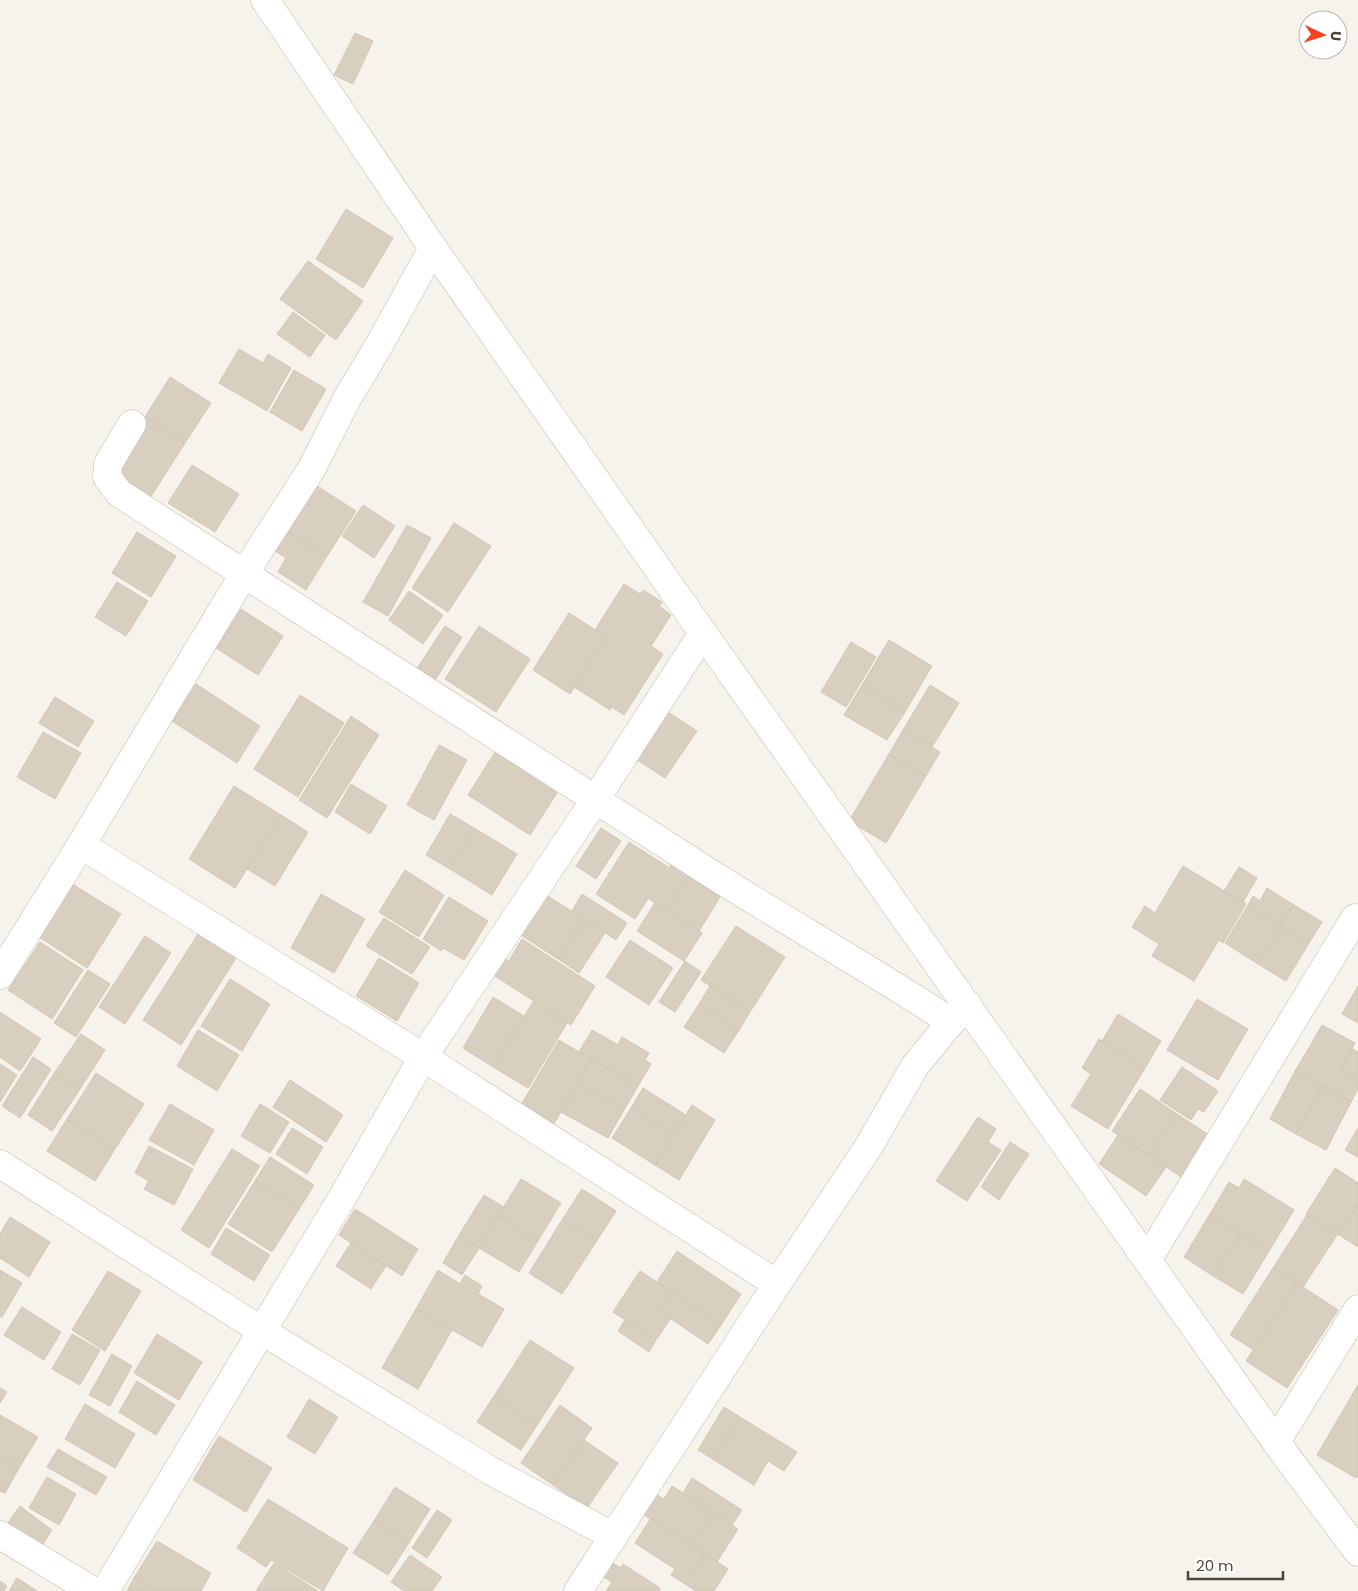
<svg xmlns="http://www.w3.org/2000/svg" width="1358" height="1591" font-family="Poppins,sans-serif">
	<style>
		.building { fill: #d8cfc1; stroke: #d3c7b4 }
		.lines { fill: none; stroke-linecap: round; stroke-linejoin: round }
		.minor-casing { stroke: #c2bbae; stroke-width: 29 }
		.minor { stroke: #fff; stroke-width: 28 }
	</style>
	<rect width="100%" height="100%" fill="#f6f3ec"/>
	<!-- building -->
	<g class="building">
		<polygon points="355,33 373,41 353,84 334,75"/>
		<polygon points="346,209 393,238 363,288 316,259"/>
		<polygon points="308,261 363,301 336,340 280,299"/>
		<polygon points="293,312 325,335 310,357 277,334"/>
		<polygon points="239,349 263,363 268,354 291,368 267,411 219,383"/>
		<polygon points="294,370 326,389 302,431 270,412"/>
		<polygon points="170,377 211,403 185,443 145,417"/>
		<polygon points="145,417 185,443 150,498 110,472"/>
		<polygon points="192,465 239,494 215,532 168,503"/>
		<polygon points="317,486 356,511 327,556 288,531"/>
		<polygon points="363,505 395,526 374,558 342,536"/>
		<polygon points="454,523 491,546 448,612 412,588"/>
		<polygon points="407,525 431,538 388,616 363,602"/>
		<polygon points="288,531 327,556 306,590 278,572 286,558 275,551"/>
		<polygon points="137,532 176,556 151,597 112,573"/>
		<polygon points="117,582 148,601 126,636 95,617"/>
		<polygon points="624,584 640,594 643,590 662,602 659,606 671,615 651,646 663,654 624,715 612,707 610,710 574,687 606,637 595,630"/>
		<polygon points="409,591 443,615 423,644 389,620"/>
		<polygon points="241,609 283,636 258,675 216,648"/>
		<polygon points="569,613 606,637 570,694 533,670"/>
		<polygon points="445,626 462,637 432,685 414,673"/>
		<polygon points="479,626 530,659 496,712 445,679"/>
		<polygon points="889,640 932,666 905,712 862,685"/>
		<polygon points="851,642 876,657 846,707 821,692"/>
		<polygon points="196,684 260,726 237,763 172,721"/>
		<polygon points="862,685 905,712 887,740 844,715"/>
		<polygon points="930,685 959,703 932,747 903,730"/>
		<polygon points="300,695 344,723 298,797 254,769"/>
		<polygon points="55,697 94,721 78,747 39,723"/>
		<polygon points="668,712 697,731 665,778 636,759"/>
		<polygon points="351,716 379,735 327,818 299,800"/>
		<polygon points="903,730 940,752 926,776 889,754"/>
		<polygon points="43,732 81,753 55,799 17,777"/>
		<polygon points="439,745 467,760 434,820 407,805"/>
		<polygon points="495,752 557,793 530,835 468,795"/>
		<polygon points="889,754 926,776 886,843 849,821"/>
		<polygon points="351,784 387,806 370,834 335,812"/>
		<polygon points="234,786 281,815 235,888 189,859"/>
		<polygon points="450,814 474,828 450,869 426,855"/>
		<polygon points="281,815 308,832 275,886 247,869"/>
		<polygon points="474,828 517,854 492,895 450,869"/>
		<polygon points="601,828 621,841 596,879 576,866"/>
		<polygon points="629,842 668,867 635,919 596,894"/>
		<polygon points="671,865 689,876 667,911 649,899"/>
		<polygon points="1183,866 1246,904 1223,943 1219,940 1194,981 1152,956 1159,944 1132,927 1145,906 1155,913"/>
		<polygon points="1239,867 1257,878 1243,902 1224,891"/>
		<polygon points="405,870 444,895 419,937 379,912"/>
		<polygon points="689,876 720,897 699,931 667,911"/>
		<polygon points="72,884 121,914 87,968 39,937"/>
		<polygon points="1267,888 1294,905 1281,926 1248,905 1253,896 1260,901"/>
		<polygon points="321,894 365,919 334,973 291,948"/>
		<polygon points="582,894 627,923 616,940 572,911"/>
		<polygon points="546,895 584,919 558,959 521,935"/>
		<polygon points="449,897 488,921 464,960 443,948 441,951 423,939"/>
		<polygon points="655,903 702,933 684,961 637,931"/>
		<polygon points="1248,905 1281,926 1258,964 1225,943"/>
		<polygon points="1294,905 1322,922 1309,943 1281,926"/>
		<polygon points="384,918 430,947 412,974 366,946"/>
		<polygon points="584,919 605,933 579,973 558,959"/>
		<polygon points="736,926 785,957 750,1012 701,980"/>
		<polygon points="1281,926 1309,943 1286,981 1258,964"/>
		<polygon points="198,934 236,958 181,1045 143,1020"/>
		<polygon points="145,936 171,953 125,1024 99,1007"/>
		<polygon points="522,939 595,986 571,1025 487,971 499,954 509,961"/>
		<polygon points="630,940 673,968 649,1005 606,977"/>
		<polygon points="40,942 83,970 52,1019 8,990"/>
		<polygon points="379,958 419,983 397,1021 356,996"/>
		<polygon points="685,961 701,972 675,1012 659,1002"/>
		<polygon points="88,970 110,984 76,1037 54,1023"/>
		<polygon points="230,979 270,1004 242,1051 201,1026"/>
		<polygon points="710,986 750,1012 739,1030 699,1004"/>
		<polygon points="1358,986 1358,1023 1342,1014"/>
		<polygon points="493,997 524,1016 493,1067 463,1048"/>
		<polygon points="1197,999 1248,1029 1218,1080 1167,1050"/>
		<polygon points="533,1002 567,1023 528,1088 493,1067"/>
		<polygon points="699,1004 739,1030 724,1053 684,1027"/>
		<polygon points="0,1012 41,1039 20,1071 0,1057"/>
		<polygon points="1118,1014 1161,1041 1145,1068 1102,1041"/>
		<polygon points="1322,1025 1355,1043 1340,1071 1306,1053"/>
		<polygon points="198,1030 239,1055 217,1091 177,1066"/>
		<polygon points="592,1030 618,1045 622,1037 649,1053 645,1060 651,1064 638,1086 579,1052"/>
		<polygon points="81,1034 105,1050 80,1089 55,1072"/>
		<polygon points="1099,1039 1145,1068 1108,1129 1071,1106 1091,1074 1082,1068"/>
		<polygon points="559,1040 591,1059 554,1124 521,1105"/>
		<polygon points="1352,1049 1358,1052 1358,1081 1340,1071"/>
		<polygon points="1305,1054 1358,1082 1358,1089 1351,1102 1295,1071"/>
		<polygon points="33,1057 51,1069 20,1118 2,1106"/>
		<polygon points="591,1059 638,1086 624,1110 578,1083"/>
		<polygon points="0,1064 17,1075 0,1102"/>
		<polygon points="1182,1067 1218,1091 1204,1112 1198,1109 1191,1120 1160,1100"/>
		<polygon points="1295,1071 1322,1086 1296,1134 1270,1119"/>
		<polygon points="55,1072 80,1089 52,1131 28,1115"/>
		<polygon points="96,1073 144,1104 115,1149 67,1119"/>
		<polygon points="290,1080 343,1115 326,1142 273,1107"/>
		<polygon points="578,1083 624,1110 608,1138 561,1112"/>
		<polygon points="1322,1086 1351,1102 1326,1150 1296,1134"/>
		<polygon points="643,1088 686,1115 674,1134 631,1108"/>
		<polygon points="1140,1089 1177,1114 1149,1155 1112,1131"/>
		<polygon points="170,1104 214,1130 194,1165 149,1140"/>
		<polygon points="260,1104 289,1122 270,1153 241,1136"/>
		<polygon points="692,1105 715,1120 679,1180 655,1165"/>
		<polygon points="631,1108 674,1134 655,1165 612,1138"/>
		<polygon points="1177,1114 1209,1135 1181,1177 1149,1155"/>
		<polygon points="978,1117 996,1129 988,1142 1001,1150 967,1201 936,1181"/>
		<polygon points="67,1119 115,1149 95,1181 47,1151"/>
		<polygon points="292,1128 323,1147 307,1174 276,1154"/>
		<polygon points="1358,1128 1358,1157 1345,1150"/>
		<polygon points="1118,1135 1166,1167 1146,1196 1099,1164"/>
		<polygon points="1010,1142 1029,1154 999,1200 981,1187"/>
		<polygon points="149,1146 193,1169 174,1205 144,1189 149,1181 135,1173"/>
		<polygon points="232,1149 260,1166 209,1248 181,1230"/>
		<polygon points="270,1157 314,1185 299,1209 255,1181"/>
		<polygon points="1335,1168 1358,1183 1358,1204 1339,1235 1306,1214"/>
		<polygon points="521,1179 561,1203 538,1241 498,1216"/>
		<polygon points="1244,1179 1294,1210 1269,1251 1210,1214 1229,1182 1239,1188"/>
		<polygon points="255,1181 299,1209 272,1252 228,1224"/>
		<polygon points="582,1189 616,1211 596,1242 562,1220"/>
		<polygon points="484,1195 504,1207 479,1248 459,1235"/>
		<polygon points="1358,1204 1358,1247 1339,1235"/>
		<polygon points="355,1209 418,1249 402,1276 339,1235"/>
		<polygon points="1210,1214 1240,1233 1213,1276 1184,1257"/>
		<polygon points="1307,1215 1337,1235 1303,1287 1273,1268"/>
		<polygon points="498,1216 538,1241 519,1272 479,1248"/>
		<polygon points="10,1217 50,1242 29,1277 0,1258 0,1234"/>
		<polygon points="562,1220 596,1242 562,1294 529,1273"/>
		<polygon points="226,1228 270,1255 254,1281 211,1254"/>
		<polygon points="1240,1233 1269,1251 1243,1294 1213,1276"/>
		<polygon points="459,1235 479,1248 462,1275 443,1263"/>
		<polygon points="351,1243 386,1266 371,1289 336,1266"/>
		<polygon points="677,1251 741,1294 721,1325 657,1282"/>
		<polygon points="1273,1268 1297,1283 1254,1350 1230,1335"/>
		<polygon points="0,1270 22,1283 2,1317 0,1316"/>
		<polygon points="438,1270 460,1284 465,1275 482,1286 478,1294 504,1309 482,1347 416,1309"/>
		<polygon points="108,1271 141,1291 105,1351 72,1330"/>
		<polygon points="640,1271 673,1293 661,1312 671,1318 656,1340 613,1312"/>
		<polygon points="1297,1283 1338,1310 1287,1388 1246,1361"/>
		<polygon points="673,1293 721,1325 708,1344 661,1312"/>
		<polygon points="22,1307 61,1332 44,1360 4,1335"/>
		<polygon points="416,1309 452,1330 418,1389 382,1368"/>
		<polygon points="625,1320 656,1340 649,1352 618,1331"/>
		<polygon points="72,1334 100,1350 80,1385 52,1369"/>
		<polygon points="157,1334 202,1362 179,1400 134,1373"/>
		<polygon points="530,1340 574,1368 537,1425 494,1396"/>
		<polygon points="112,1354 132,1366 110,1406 89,1395"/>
		<polygon points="137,1381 175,1405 156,1435 119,1412"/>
		<polygon points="1358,1385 1358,1475 1356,1478 1317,1455"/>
		<polygon points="0,1388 7,1392 0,1403"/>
		<polygon points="494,1396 537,1425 521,1450 477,1422"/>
		<polygon points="309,1399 338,1417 315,1454 287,1437"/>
		<polygon points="85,1404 135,1434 115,1468 65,1439"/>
		<polygon points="560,1405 592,1428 553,1485 521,1463"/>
		<polygon points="724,1407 740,1417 714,1460 698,1450"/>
		<polygon points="0,1415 38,1437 19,1468 0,1457"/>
		<polygon points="740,1417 797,1452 784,1471 768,1461 754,1485 714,1460"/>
		<polygon points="219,1436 272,1468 246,1512 193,1480"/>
		<polygon points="584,1440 618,1463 587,1508 553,1485"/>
		<polygon points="58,1449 107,1477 96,1495 47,1467"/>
		<polygon points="0,1457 19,1468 5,1493 0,1491"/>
		<polygon points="47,1477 76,1494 59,1525 29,1508"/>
		<polygon points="692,1478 742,1510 732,1525 683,1493"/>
		<polygon points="672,1486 713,1512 692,1546 637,1510 650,1491 664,1499"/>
		<polygon points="395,1487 430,1509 408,1544 374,1521"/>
		<polygon points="268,1499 348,1548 323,1591 271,1560 266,1567 237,1548"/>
		<polygon points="20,1506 52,1530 41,1547 8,1523"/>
		<polygon points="437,1510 452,1520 427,1558 412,1548"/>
		<polygon points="713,1512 738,1529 717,1562 692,1546"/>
		<polygon points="651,1518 704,1553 685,1584 671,1575 675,1569 635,1543"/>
		<polygon points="374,1521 408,1544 388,1575 353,1553"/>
		<polygon points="157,1541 211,1573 201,1591 156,1591 134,1578"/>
		<polygon points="704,1553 728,1569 714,1591 696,1591 685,1584"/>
		<polygon points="410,1555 442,1577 432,1591 404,1591 391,1582"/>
		<polygon points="607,1560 621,1568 623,1564 660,1588 659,1591 606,1591 612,1582 598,1573"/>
		<polygon points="274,1563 318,1591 256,1591"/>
		<polygon points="17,1578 37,1591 9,1591"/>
		<polygon points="134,1578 156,1591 127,1591"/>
		<polygon points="0,1581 7,1586 4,1591 0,1591"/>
	</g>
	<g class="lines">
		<!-- minor casing -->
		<g class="minor-casing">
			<g id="minor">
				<polyline points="265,0 433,248 703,633 1276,1442 1358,1552"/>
				<path d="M132,424L108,464L107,477L119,493C315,619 510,746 707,871C787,922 871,969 951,1022L968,1005"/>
				<polyline points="81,845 423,1057 777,1284"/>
				<polyline points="0,975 81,845 244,574 312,468 348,397 378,347 433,248"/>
				<polyline points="0,1164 262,1331 491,1471 613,1536"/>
				<polyline points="1148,1259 1355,918"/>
				<polyline points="1276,1442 1358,1309"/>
				<polyline points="0,1535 93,1591"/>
				<polyline points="105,1591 342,1198 423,1057 595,800 703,633"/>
				<polyline points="578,1591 777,1284 869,1146 915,1066 951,1022"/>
			</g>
		</g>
		<!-- minor -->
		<use href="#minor" class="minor"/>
	</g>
	<!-- north arrow -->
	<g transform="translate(1323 35) rotate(94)"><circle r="24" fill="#ffffff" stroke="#b7b4b0"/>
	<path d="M0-4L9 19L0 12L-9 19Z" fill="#fc3f1d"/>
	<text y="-8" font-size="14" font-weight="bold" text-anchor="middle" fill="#4b4439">U</text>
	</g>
	<!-- scale -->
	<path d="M1188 1571v8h95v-8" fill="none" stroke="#4b4439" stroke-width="2.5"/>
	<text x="1196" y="1571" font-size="15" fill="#4b4439" stroke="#ffffff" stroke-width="4" paint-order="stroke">20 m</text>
</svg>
